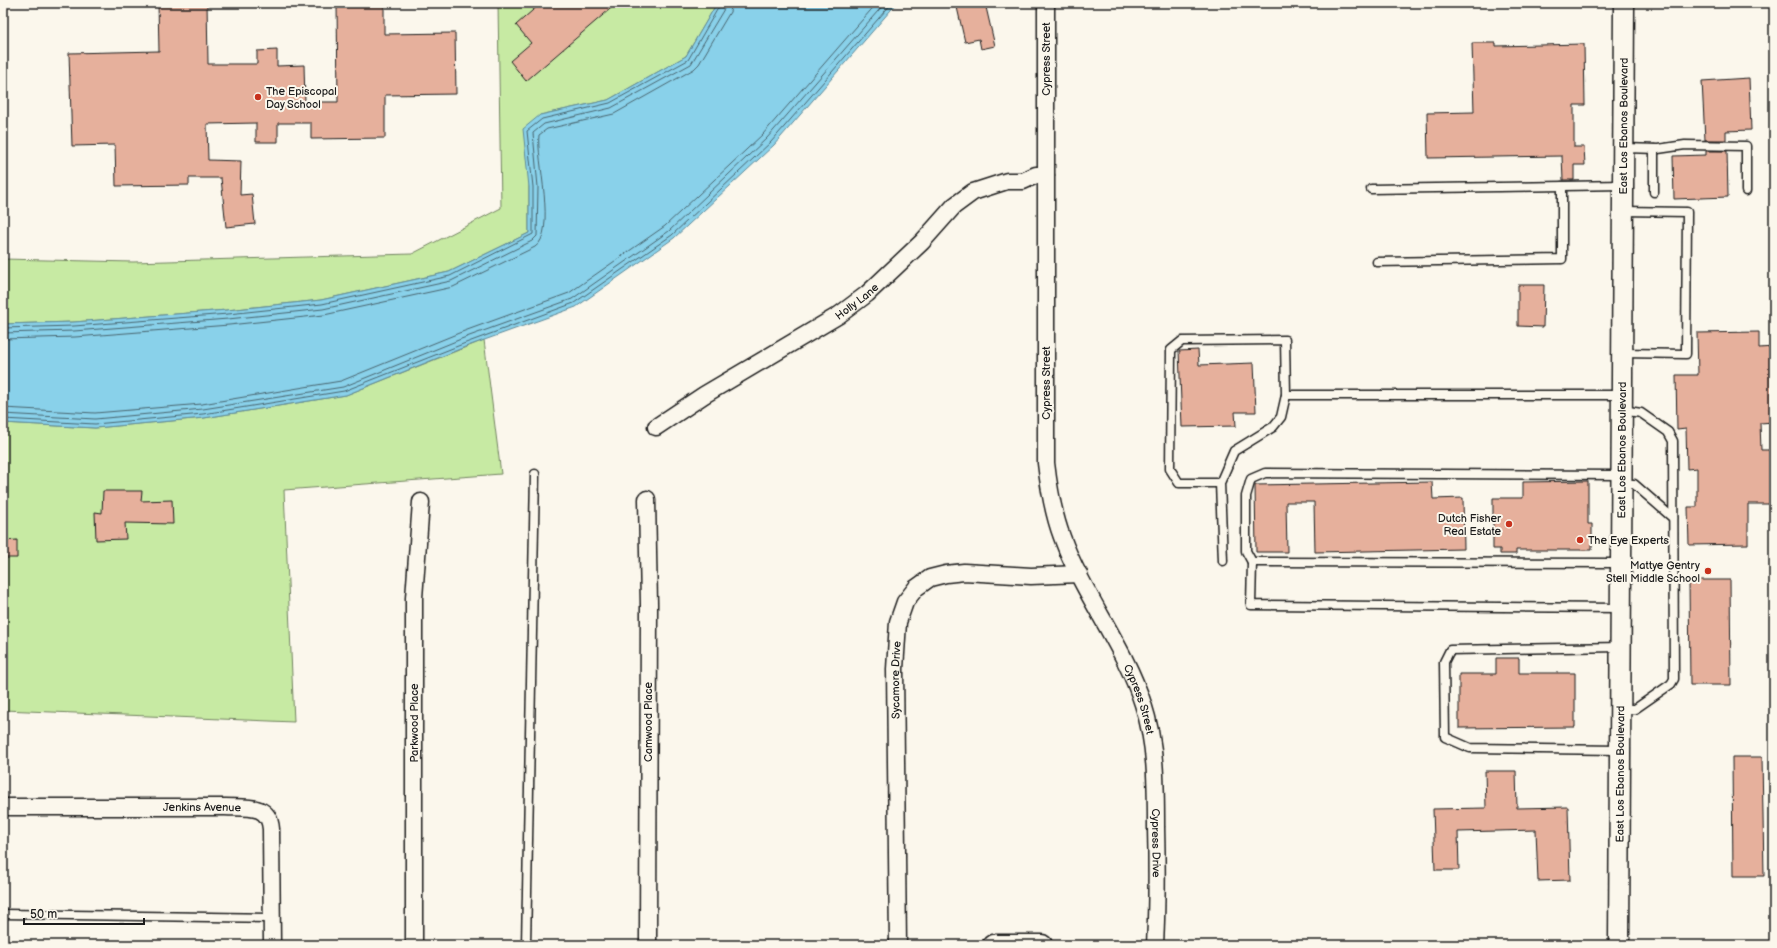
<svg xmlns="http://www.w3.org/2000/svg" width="1777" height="948" font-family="'Balsamiq Sans',sans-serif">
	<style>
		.green { fill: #c7eaa3; stroke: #728360 }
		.water { fill: #89d1ea; stroke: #5d8998 }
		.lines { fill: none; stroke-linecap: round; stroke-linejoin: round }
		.shore { stroke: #48646e; stroke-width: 1 }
		.building { fill: #e6b09c; stroke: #1c1c1c }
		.service-casing { stroke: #1c1c1c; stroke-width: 11 }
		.minor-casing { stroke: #1c1c1c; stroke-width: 19 }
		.tertiary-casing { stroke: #1c1c1c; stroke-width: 23 }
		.service { stroke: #fbf7ec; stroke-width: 8 }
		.minor { stroke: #fbf7ec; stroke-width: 16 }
		.tertiary { stroke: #fbf7ec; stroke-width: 20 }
		.poi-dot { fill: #c8321e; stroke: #fbf7ec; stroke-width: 1.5 }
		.labels { text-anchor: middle; stroke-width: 4; stroke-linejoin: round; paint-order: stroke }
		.street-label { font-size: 11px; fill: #1c1c1c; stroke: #fbf7ec }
		.poi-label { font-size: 11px; fill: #1c1c1c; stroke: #fbf7ec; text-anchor: start }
	</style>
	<rect width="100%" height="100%" fill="#fbf7ec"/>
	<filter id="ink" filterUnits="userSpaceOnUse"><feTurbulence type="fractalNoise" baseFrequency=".025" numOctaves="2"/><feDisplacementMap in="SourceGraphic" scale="8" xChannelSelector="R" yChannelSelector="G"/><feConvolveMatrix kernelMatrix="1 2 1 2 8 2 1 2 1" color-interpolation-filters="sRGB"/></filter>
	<g filter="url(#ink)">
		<!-- green -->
		<g class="green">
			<polygon points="498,3 717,3 686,56 608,100 540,115 529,187 529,233 449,272 321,300 227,310 74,322 3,324 3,259 133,262 412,254 501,208"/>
			<polygon points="484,340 501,474 284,490 294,722 3,710 3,423 95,428 204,418 346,395"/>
		</g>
		<!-- water -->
		<polygon class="water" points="717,3 897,3 774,145 674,238 576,307 465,347 346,395 204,418 95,428 3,423 3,324 74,322 227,310 321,300 449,272 529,233 529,187 523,129 540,115 608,100 686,56"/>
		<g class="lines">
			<!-- shore -->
			<g class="shore">
				<polyline points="3,328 74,326 228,314 322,304 450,276 533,234 533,187 527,131 542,119 610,103 688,60 721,3"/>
				<polyline points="3,333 74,331 228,319 323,309 451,281 532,241 537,236 538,187 533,133 544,124 611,108 691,64 724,9 726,3"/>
				<path d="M3,339L75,337L229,325L324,315L453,287L535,247C557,233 536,158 539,135L547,129L614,114L694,69L699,64L730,12L732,3"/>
				<polyline points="3,408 95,413 202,404 341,381 459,333 569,293 665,226 763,134 877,3"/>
				<polyline points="3,414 95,419 203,409 343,387 461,339 572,299 669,231 767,138 885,3"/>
				<polyline points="3,419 95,424 203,414 344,391 463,344 574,303 672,235 771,142 892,3"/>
			</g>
		</g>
		<!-- building -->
		<g class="building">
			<polygon points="158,3 207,3 208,64 257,64 257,51 277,50 277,66 304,65 305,102 338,102 337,3 384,3 384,34 455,33 456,94 385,95 385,138 311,139 311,123 278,123 278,142 256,142 256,123 207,124 208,160 241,161 240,195 252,194 255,224 226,227 221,178 189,178 189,185 116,186 115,145 72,146 69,53 159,51"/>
			<polygon points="541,3 617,3 526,81 510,61 531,43 516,25"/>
			<polygon points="956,3 985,3 995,46 981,49 979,39 965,42"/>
			<polygon points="1472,43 1496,43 1496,46 1584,44 1585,105 1574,105 1574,147 1584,147 1585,165 1574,165 1574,180 1563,180 1562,156 1428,158 1427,113 1474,112"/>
			<polygon points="1749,78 1751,130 1726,131 1726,140 1705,140 1702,81"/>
			<polygon points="1706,151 1727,151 1728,197 1674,199 1673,156 1706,155"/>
			<polygon points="1518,285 1544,285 1543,327 1518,326"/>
			<polygon points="1759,332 1759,348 1774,347 1774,422 1760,423 1761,450 1774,450 1774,504 1748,504 1748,544 1689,545 1688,507 1697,507 1697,468 1687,469 1686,428 1677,429 1676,375 1698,375 1697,333"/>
			<polygon points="1198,350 1199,365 1254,363 1256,412 1235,412 1236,426 1182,427 1179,351"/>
			<polygon points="1588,481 1588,524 1592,524 1592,550 1516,550 1516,554 1500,554 1500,549 1493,549 1493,498 1523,498 1523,482"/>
			<polygon points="1432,482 1433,499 1463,498 1464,549 1315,552 1314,502 1286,502 1287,552 1256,552 1255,485"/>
			<polygon points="103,491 142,491 141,501 172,500 173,524 125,523 126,539 96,540 95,512 102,513"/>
			<polygon points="17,540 17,558 3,558 3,541"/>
			<polygon points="1689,580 1730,580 1731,685 1690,685"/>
			<polygon points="1496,658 1519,658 1519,673 1575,673 1575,727 1459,728 1459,674 1496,674"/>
			<polygon points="1732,757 1762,757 1764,876 1733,876"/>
			<polygon points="1485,771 1516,771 1517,808 1568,807 1570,880 1538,881 1536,830 1458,832 1459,870 1435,870 1433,809 1486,808"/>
		</g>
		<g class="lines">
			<!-- service casing -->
			<g class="service-casing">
				<g id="service">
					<polyline points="1624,148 1658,149 1685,145 1746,146 1746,191"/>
					<polyline points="1654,149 1654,192"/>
					<polyline points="1371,189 1623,185"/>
					<polyline points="1377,262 1562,259 1562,186"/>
					<polyline points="1622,353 1686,354 1687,212 1623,211"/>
					<polyline points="1220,483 1234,451 1273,427 1281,417 1286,395"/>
					<polyline points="1621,484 1634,484 1673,518"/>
					<polyline points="1223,561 1220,483 1179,483 1170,469 1171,350 1182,341 1285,340 1286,395 1622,395"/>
					<polyline points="1252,562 1246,551 1246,496 1251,479 1265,473 1621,475"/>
					<polyline points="1621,608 1251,605 1252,562 1621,563"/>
					<polyline points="1621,709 1635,709 1671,684 1674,679 1673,441 1668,432 1641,413 1622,410"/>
					<polyline points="1620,750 1470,748 1445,737 1444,662 1450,650 1621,647"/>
					<polyline points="3,914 272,918"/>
					<polyline points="526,945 535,474"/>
				</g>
			</g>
			<!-- minor casing -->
			<g class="minor-casing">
				<g id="minor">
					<path id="s1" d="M1046,3V463C1049,489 1053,513 1062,537C1083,595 1124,645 1143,704C1156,743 1156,786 1156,827C1157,866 1157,906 1155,945"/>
					<path id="s2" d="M656,427L704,395L839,315L867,294L922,242L954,206L973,192L1007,181H1023L1036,175H1046"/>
					<polyline points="647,499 649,604 648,945"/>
					<path id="s3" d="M3,807H225C246,808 269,803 271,829L272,945"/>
					<polyline points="414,945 414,598 421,502"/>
					<path id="s4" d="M898,945L895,669L898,622L905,602L916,588L930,578L946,574L964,572L1031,576L1079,574"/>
				</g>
			</g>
			<!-- tertiary casing -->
			<g class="tertiary-casing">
				<g id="tertiary">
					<polyline points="993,945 1042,945"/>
					<path id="s5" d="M1619,945L1624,3"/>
				</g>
			</g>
			<!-- service -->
			<use href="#service" class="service"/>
			<!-- minor -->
			<use href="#minor" class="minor"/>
			<!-- tertiary -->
			<use href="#tertiary" class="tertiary"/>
		</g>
	</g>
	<!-- markers -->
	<g class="poi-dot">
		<circle cx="258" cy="97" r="4"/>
		<circle cx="1509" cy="524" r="4"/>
		<circle cx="1580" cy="540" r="4"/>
		<circle cx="1708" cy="571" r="4"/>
	</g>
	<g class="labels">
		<!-- street labels -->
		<g class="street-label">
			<text transform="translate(1046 59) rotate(-90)" y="4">Cypress Street</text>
			<text dy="4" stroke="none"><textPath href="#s5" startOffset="819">East Los Ebanos Boulevard</textPath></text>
			<text dy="4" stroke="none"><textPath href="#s2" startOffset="237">Holly Lane</textPath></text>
			<text transform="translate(1046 383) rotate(-90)" y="4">Cypress Street</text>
			<text dy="4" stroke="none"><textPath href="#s5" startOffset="495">East Los Ebanos Boulevard</textPath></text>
			<text dy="4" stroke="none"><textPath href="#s4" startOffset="265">Sycamore Drive</textPath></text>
			<text dy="4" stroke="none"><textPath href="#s1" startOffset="716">Cypress Street</textPath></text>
			<text transform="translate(648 722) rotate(-90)" y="4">Camwood Place</text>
			<text transform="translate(414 723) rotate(-90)" y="4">Parkwood Place</text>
			<text dy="4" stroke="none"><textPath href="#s5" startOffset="171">East Los Ebanos Boulevard</textPath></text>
			<text dy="4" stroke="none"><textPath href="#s3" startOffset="199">Jenkins Avenue</textPath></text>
			<text dy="4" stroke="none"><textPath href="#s1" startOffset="862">Cypress Drive</textPath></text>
		</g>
		<!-- poi labels -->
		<g class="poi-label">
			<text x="266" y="95">The Episcopal<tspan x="266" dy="13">Day School</tspan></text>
			<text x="1501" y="522" text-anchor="end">Dutch Fisher<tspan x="1501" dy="13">Real Estate</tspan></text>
			<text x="1588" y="544">The Eye Experts</text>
			<text x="1700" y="569" text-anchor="end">Mattye Gentry<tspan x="1700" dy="13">Stell Middle School</tspan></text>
		</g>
	</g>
	<!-- margin -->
	<rect width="1777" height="948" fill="none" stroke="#fbf7ec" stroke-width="16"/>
	<rect x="8" y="8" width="1761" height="932" fill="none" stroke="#1c1c1c" stroke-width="1.5" filter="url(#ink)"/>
	<!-- scale -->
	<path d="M24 918v6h120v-6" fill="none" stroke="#1c1c1c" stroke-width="2"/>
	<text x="30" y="918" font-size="12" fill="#1c1c1c" stroke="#fbf7ec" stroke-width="3" paint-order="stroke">50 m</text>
</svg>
